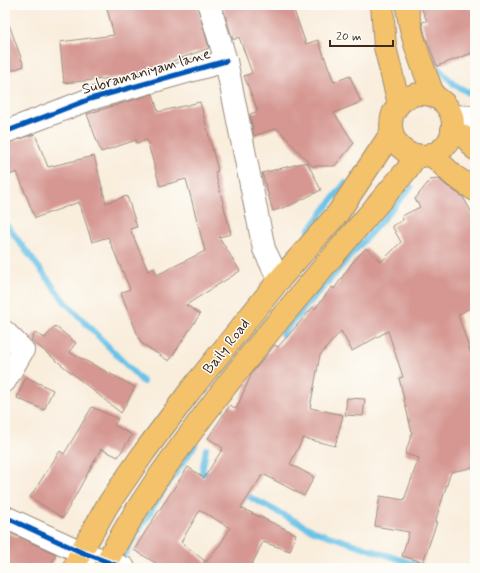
<svg xmlns="http://www.w3.org/2000/svg" width="480" height="573" font-family="Mynerve,sans-serif">
	<style>
		.lines { fill: none; stroke-linecap: round; stroke-linejoin: round }
		.stream { stroke: #6ac3e7; stroke-width: 6 }
		.building { fill: #d69792; fill-rule: evenodd }
		.minor-casing { stroke: #9a8c7d; stroke-width: 24 }
		.major-casing { stroke: #9a8c7d; stroke-width: 24 }
		.highway-casing { stroke: #9a8c7d; stroke-width: 24 }
		.minor { stroke: #fff; stroke-width: 22 }
		.major { stroke: #f3c26a; stroke-width: 22 }
		.highway { stroke: #f3c26a; stroke-width: 22 }
		.cycleway-casing { stroke: #fdfcf7; stroke-width: 8 }
		.cycleway { stroke: #0057b8; stroke-width: 5 }
		.labels { text-anchor: middle; stroke-width: 3; stroke-linejoin: round; paint-order: stroke }
		.street-label { font-size: 15px; fill: #3b2a1e; stroke: #fdfcf7 }
	</style>
	<rect width="100%" height="100%" fill="#fdfcf7"/>
	<filter id="ink" filterUnits="userSpaceOnUse"><feTurbulence type="fractalNoise" baseFrequency=".025" numOctaves="2"/><feDisplacementMap in="SourceGraphic" scale="8" xChannelSelector="R" yChannelSelector="G"/><feConvolveMatrix kernelMatrix="1 2 1 2 8 2 1 2 1" color-interpolation-filters="sRGB"/></filter>
	<filter id="wash" filterUnits="userSpaceOnUse"><feTurbulence type="fractalNoise" baseFrequency=".012" numOctaves="4" result="noise"/><feDisplacementMap in="SourceGraphic" scale="16" xChannelSelector="R" yChannelSelector="G"/><feGaussianBlur stdDeviation="0.9" result="paint"/><feColorMatrix in="noise" values="0 0 0 0 0 0 0 0 0 0 0 0 0 0 0 0 0 1.4 0 .05"/><feComposite in="paint" operator="in"/></filter>
	<g filter="url(#wash)">
		<rect width="100%" height="100%" fill="#f9eddc"/>
		<g class="lines">
			<!-- stream -->
			<g class="stream">
				<polyline points="430,58 431,61 455,85 475,96"/>
				<polyline points="5,223 65,302 143,382"/>
				<polyline points="309,230 345,183"/>
				<polyline points="282,334 411,187"/>
				<polyline points="206,449 202,472 213,478"/>
				<polyline points="242,493 314,531 426,568"/>
				<polyline points="119,563 161,494 195,445"/>
			</g>
		</g>
		<g id="blocks">
			<!-- building -->
			<g class="building">
				<polygon points="106,5 197,5 209,48 145,71 123,77 64,83 60,42 114,35"/>
				<polygon points="222,5 292,5 306,44 318,40 334,82 350,76 361,102 334,113 354,143 335,166 312,166 277,128 254,136 250,114 258,111 244,76 252,73 239,37 233,40"/>
				<polygon points="420,5 475,5 475,52 437,66 425,35 422,22 427,21"/>
				<polygon points="5,19 7,19 24,66 5,73"/>
				<polygon points="153,94 158,112 200,102 218,171 215,172 231,234 219,237 240,271 186,305 200,314 169,361 141,343 121,293 130,289 108,237 92,242 79,202 35,218 17,172 5,177 5,144 35,134 48,167 94,156 106,203 127,196 137,227 130,229 148,271 154,268 157,275 205,251 186,179 160,186 147,140 137,143 136,140 101,152 87,114"/>
				<polygon points="307,162 321,190 291,205 273,211 262,173"/>
				<path d="M439,179L447,186L463,197L475,218V305L458,315L471,354L475,353V467L451,472L435,522H437L423,562L402,556L409,532L375,526L380,496L404,500L419,458L405,454L412,433L399,378L403,377L388,331L352,351L341,331L320,355L310,408L343,415L335,446L303,438L290,464L314,477L304,496L263,474L241,508L296,534L290,551L263,542L250,568H164L134,550L156,515L188,467L204,478L223,448L208,438L230,405L236,409L252,373L262,361L275,345L278,347L313,307L315,309L332,287L334,289L352,263L366,248L381,262L401,242L392,226L403,220L402,216L420,207L415,199L430,180ZM200,510L230,528L222,542L206,562L181,542Z"/>
				<polygon points="55,326 76,343 69,352 135,387 121,413 31,340 35,333 45,338"/>
				<polygon points="26,377 53,390 44,410 17,398"/>
				<polygon points="347,398 365,399 363,416 345,415"/>
				<polygon points="92,407 118,419 114,425 132,435 118,457 101,449 63,518 30,497 60,451 64,454"/>
				<polygon points="5,531 56,554 50,568 5,568"/>
			</g>
		</g>
	</g>
	<g filter="url(#ink)">
		<use href="#blocks" fill-opacity="0" stroke="#9a8c7d" stroke-width="1"/>
		<g class="lines">
			<!-- minor casing -->
			<g class="minor-casing">
				<g id="minor">
					<polyline points="209,5 226,61 264,249 279,280"/>
					<polyline points="452,116 475,117"/>
					<polyline points="5,132 90,99 226,61"/>
					<polyline points="5,332 23,350 5,381"/>
					<polyline points="5,517 81,552 124,568"/>
				</g>
			</g>
			<!-- major casing -->
			<g class="major-casing">
				<g id="major">
					<polyline points="452,130 467,139 475,149"/>
					<polyline points="431,154 454,176 475,190"/>
				</g>
			</g>
			<!-- highway casing -->
			<g class="highway-casing">
				<g id="highway">
					<polyline points="382,5 385,47 399,104"/>
					<path d="M407,5C410,37 423,67 434,96"/>
					<circle cx="422" cy="125" r="31"/>
					<polyline points="74,568 81,552 107,506 145,451 190,391 279,280 338,213 392,132"/>
					<path d="M104,568C126,522 156,479 187,438C254,345 331,259 406,171L417,155"/>
				</g>
			</g>
			<!-- minor -->
			<use href="#minor" class="minor"/>
			<!-- major -->
			<use href="#major" class="major"/>
			<!-- highway -->
			<use href="#highway" class="highway"/>
			<!-- cycleway casing -->
			<g class="cycleway-casing">
				<g id="cycleway">
					<polyline points="5,132 90,99 226,61"/>
					<polyline points="5,517 81,552 124,568"/>
				</g>
			</g>
			<!-- cycleway -->
			<use href="#cycleway" class="cycleway"/>
		</g>
	</g>
	<g class="labels">
		<!-- street labels -->
		<g class="street-label">
			<text transform="translate(146 71) rotate(-16)" y="5">Subramaniyam lane</text>
			<text transform="translate(226 346) rotate(-52)" y="5">Baily Road</text>
		</g>
	</g>
	<!-- margin -->
	<rect width="480" height="573" fill="none" stroke="#fdfcf7" stroke-width="20"/>
	<!-- scale -->
	<path d="M330 40v6h63v-6" fill="none" stroke="#3b2a1e" stroke-width="2"/>
	<text x="336" y="40" font-size="12" fill="#3b2a1e" stroke="#fdfcf7" stroke-width="3" paint-order="stroke">20 m</text>
</svg>
